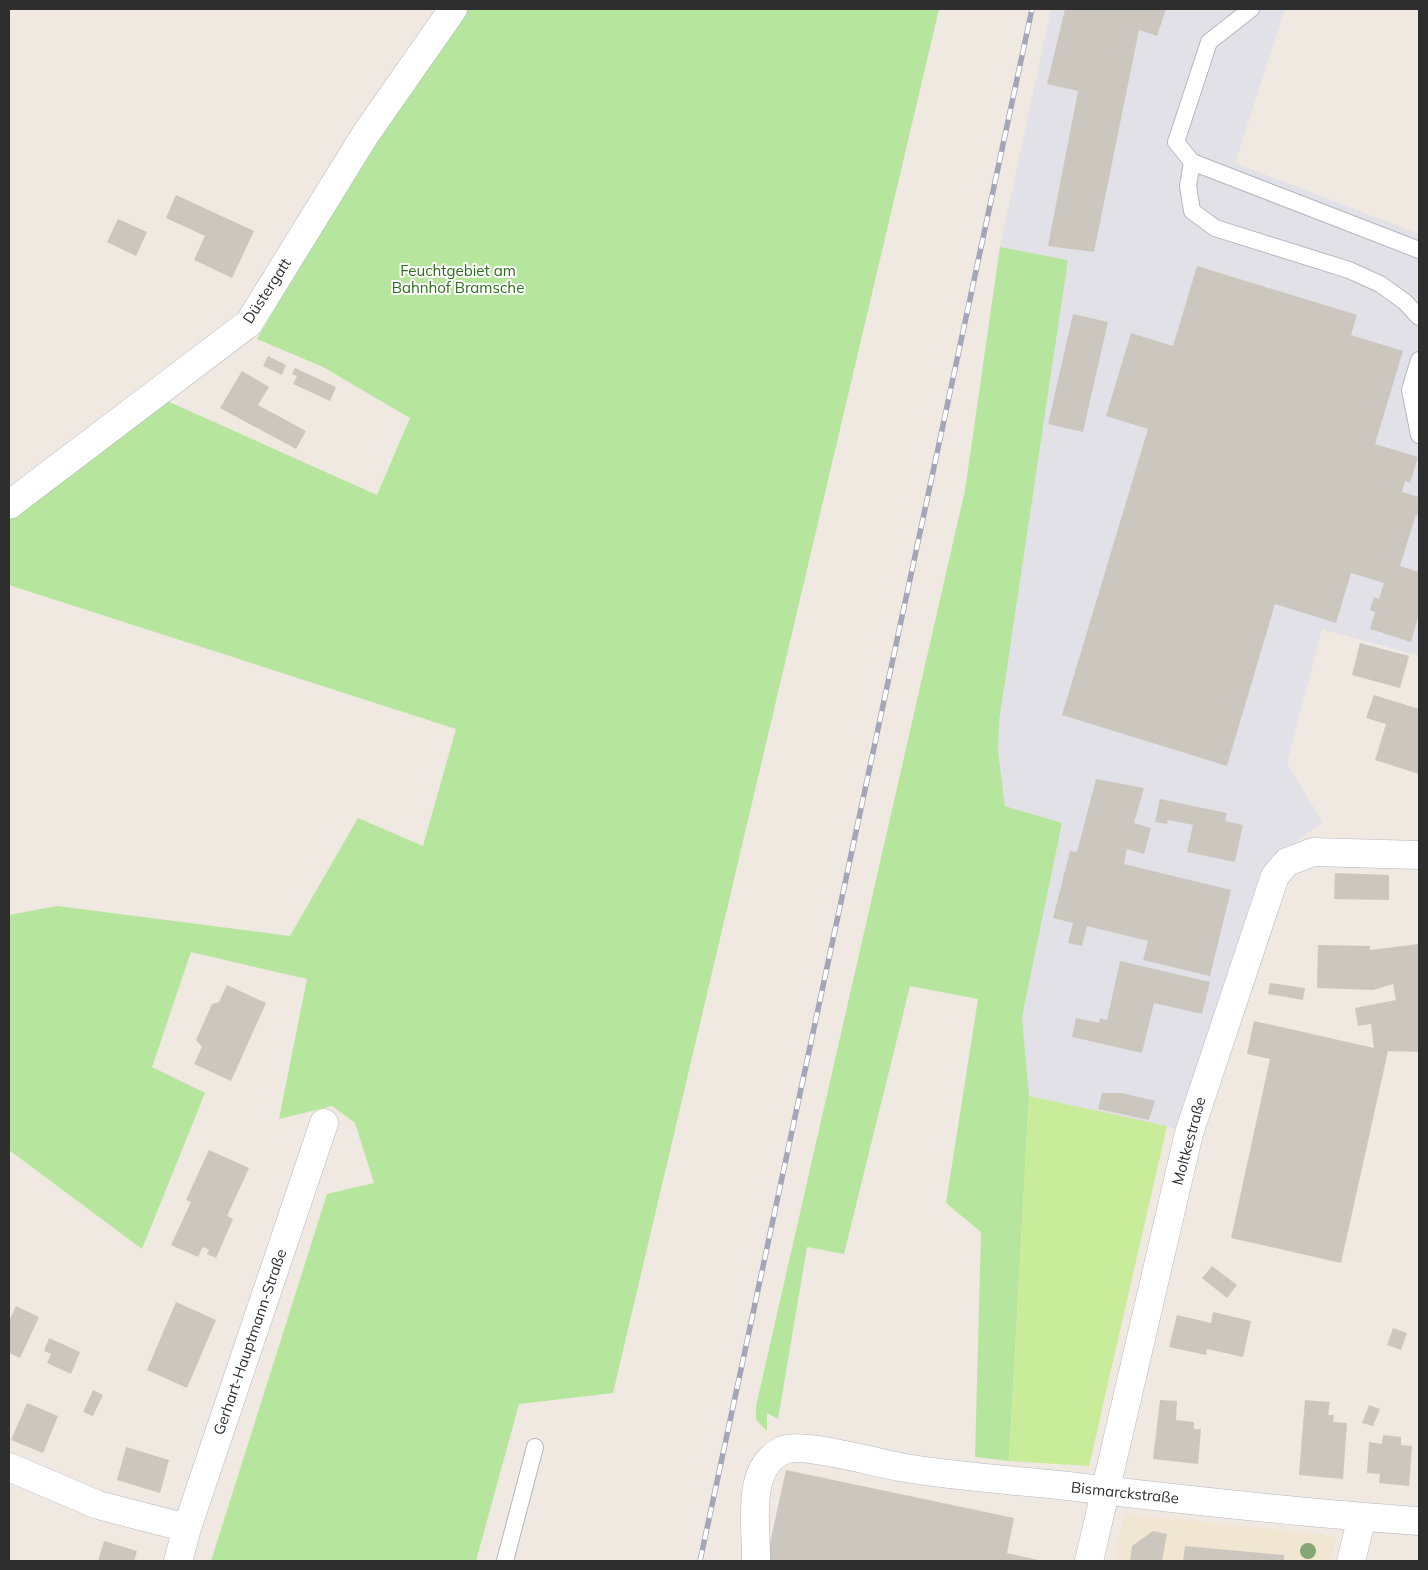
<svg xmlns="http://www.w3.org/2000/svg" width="1428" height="1570" font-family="Mulish,sans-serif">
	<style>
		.industrial { fill: #e3e1e8 }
		.education { fill: #f0e6d1 }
		.green { fill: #b6e59e }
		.pitch { fill: #c9ec9a }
		.building { fill: #cbc7bf }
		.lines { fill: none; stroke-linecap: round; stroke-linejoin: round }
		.lane-casing { stroke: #b4b7c1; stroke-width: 18 }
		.street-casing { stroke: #b4b7c1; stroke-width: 29 }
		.lane { stroke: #fff; stroke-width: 16 }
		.street { stroke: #fff; stroke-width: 28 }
		.rail-casing { stroke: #a3a6b8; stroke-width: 5.5 }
		.rail { stroke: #fff; stroke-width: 4; stroke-dasharray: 11; stroke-linecap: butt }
		.tree { fill: #84a574 }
		.labels { text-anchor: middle; stroke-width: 4; stroke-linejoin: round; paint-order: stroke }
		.park-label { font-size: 15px; fill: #2c6e1b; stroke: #fff }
		.street-label { font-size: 15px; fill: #2e2e2e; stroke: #fff }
	</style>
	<rect width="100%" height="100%" fill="#efe9e1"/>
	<!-- industrial -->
	<polygon class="industrial" points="1051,9 1285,9 1235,163 1419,234 1419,656 1322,629 1287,764 1323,822 1305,835 1267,871 1177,1129 1029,1096 1022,1017 1062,823 1005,806 998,751 999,722 1068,260 1000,247"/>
	<!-- education -->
	<polygon class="education" points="1125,1514 1337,1536 1330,1561 1114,1561"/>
	<!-- green -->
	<g class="green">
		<polygon points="466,9 939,9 613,1393 519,1404 476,1561 211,1561 327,1194 374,1183 355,1123 332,1106 279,1119 307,979 191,952 152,1067 205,1093 142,1249 9,1150 9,915 57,906 290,936 358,818 423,846 456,729 9,585 9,511 167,401 377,495 410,418 323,367 257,339 343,194"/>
		<polygon points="1000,247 1068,260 999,722 998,751 1005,806 1062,823 1022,1017 1029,1096 1009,1461 975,1457 981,1232 946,1203 978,999 910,986 844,1254 807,1247 778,1419 767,1413 767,1431 756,1420 756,1406 965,490"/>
	</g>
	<!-- pitch -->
	<polygon class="pitch" points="1029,1096 1167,1126 1089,1466 1009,1461"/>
	<!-- building -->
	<g class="building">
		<polygon points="1065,9 1166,9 1157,36 1139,30 1094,252 1048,246 1078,91 1047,84"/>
		<polygon points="176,195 254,231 232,278 194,260 205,236 166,218"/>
		<polygon points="118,219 147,232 136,256 107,242"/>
		<polygon points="1197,266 1357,315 1351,335 1403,351 1375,444 1418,457 1410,483 1405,481 1402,492 1419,497 1419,516 1416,515 1400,566 1419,572 1419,614 1411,642 1370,629 1375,612 1370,610 1374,597 1379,599 1384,583 1351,573 1336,623 1275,604 1227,766 1062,715 1148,429 1106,416 1131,333 1173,346"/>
		<polygon points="1073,314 1108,322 1083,432 1048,424"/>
		<polygon points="268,356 286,365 282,375 263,366"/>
		<polygon points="295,368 336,387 330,401 293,384 297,376 292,374"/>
		<polygon points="242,371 269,387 258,405 306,431 296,449 220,408"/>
		<polygon points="1360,643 1409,656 1400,688 1352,675"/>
		<polygon points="1374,695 1419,709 1419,774 1375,760 1386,724 1366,718"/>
		<polygon points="1096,779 1144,788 1134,823 1151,828 1144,854 1127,849 1124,864 1231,890 1210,976 1143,960 1148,941 1087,926 1082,946 1068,943 1073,923 1053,918 1070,851 1077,852"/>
		<polygon points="1160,799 1227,813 1225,821 1243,825 1235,862 1187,852 1193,825 1168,820 1167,824 1155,822"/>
		<polygon points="1335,873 1389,875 1389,900 1334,899"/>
		<polygon points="1419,944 1419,1052 1388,1051 1341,1263 1231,1238 1270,1059 1247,1054 1254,1021 1374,1048 1371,1024 1358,1026 1355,1008 1396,1000 1393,984 1373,990 1317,988 1318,945 1370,946 1370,950"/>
		<polygon points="1120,961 1210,982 1202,1014 1154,1003 1142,1053 1072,1037 1076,1018 1099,1023 1100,1018 1107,1020"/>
		<polygon points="1270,983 1305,988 1303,1000 1268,994"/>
		<polygon points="227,985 266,1003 231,1081 194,1064 202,1047 196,1040 212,1004 219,1002"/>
		<polygon points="1102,1093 1122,1093 1155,1101 1149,1120 1098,1109"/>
		<polygon points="209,1150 249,1168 227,1216 233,1219 216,1258 207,1254 209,1250 203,1247 198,1257 171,1245 191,1202 186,1200"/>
		<polygon points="1212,1266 1237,1285 1227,1298 1202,1278"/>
		<polygon points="176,1302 216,1320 187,1388 147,1370"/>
		<polygon points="16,1306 39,1317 20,1358 9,1353 9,1321"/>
		<polygon points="1213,1312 1251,1321 1243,1357 1207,1349 1206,1355 1169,1347 1177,1315 1211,1323"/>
		<polygon points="1393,1328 1407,1333 1401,1350 1387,1345"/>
		<polygon points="49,1338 80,1352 71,1374 47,1363 51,1354 44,1351"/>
		<polygon points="93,1390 103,1395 93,1416 83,1412"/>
		<polygon points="1160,1400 1177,1401 1176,1420 1194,1422 1194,1429 1201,1429 1198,1464 1153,1459"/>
		<polygon points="1305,1400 1330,1402 1328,1415 1334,1415 1333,1422 1347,1423 1343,1479 1299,1475"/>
		<polygon points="27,1403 58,1416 43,1453 11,1440"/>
		<polygon points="1369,1405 1380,1409 1373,1426 1362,1423"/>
		<polygon points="1383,1435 1401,1437 1401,1445 1412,1446 1409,1486 1379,1483 1380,1474 1367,1473 1369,1442 1382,1444"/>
		<polygon points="126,1447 169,1460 160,1493 117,1480"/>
		<polygon points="786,1470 1014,1518 1007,1553 1043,1561 766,1561"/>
		<polygon points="1153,1531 1167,1534 1162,1561 1130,1561 1132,1546"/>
		<polygon points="104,1541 137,1551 134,1561 98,1561"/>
		<polygon points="1185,1546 1284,1555 1284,1561 1183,1561"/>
	</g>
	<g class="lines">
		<!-- lane casing -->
		<g class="lane-casing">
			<g id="lane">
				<polyline points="1251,9 1209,42 1176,142 1192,162 1419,250"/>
				<polyline points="1192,162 1188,186 1192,211 1215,228 1349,270 1380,284 1405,302 1419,317"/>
				<polyline points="1419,360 1410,390 1419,435"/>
				<polyline points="505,1561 535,1447"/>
			</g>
		</g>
		<!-- street casing -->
		<g class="street-casing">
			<g id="street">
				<polyline points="9,505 249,323 365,135 453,9"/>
				<polyline points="9,1467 98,1505 187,1528"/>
				<polyline points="178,1561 187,1528 324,1123"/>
				<path d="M756,1561C757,1527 744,1467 784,1450C802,1442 877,1463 900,1467C956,1477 1013,1480 1068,1486C1185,1500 1302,1513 1419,1521"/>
				<polyline points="1089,1561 1189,1133 1275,876 1287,862 1313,852 1419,855"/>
				<polyline points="1351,1561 1362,1517"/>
			</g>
		</g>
		<!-- lane -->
		<use href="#lane" class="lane"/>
		<!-- street -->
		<use href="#street" class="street"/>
		<!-- rail casing -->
		<g class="rail-casing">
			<polyline id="rail" points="700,1561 1032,9"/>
		</g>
		<!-- rail -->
		<use href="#rail" class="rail"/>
	</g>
	<!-- trees -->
	<circle class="tree" cx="1308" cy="1551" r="8"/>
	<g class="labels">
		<!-- park labels -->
		<g class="park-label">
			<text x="458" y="276">Feuchtgebiet am<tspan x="458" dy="17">Bahnhof Bramsche</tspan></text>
		</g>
		<!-- street labels -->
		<g class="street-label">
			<text transform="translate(267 291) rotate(-57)" y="5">Düstergatt</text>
			<text transform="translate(1189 1141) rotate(-75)" y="5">Moltkestraße</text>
			<text transform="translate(250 1342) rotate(-71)" y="5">Gerhart-Hauptmann-Straße</text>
			<text transform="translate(1125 1493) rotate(6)" y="5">Bismarckstraße</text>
		</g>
	</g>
	<!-- border -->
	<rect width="1428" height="1570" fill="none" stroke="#2e2e2e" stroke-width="20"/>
</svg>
